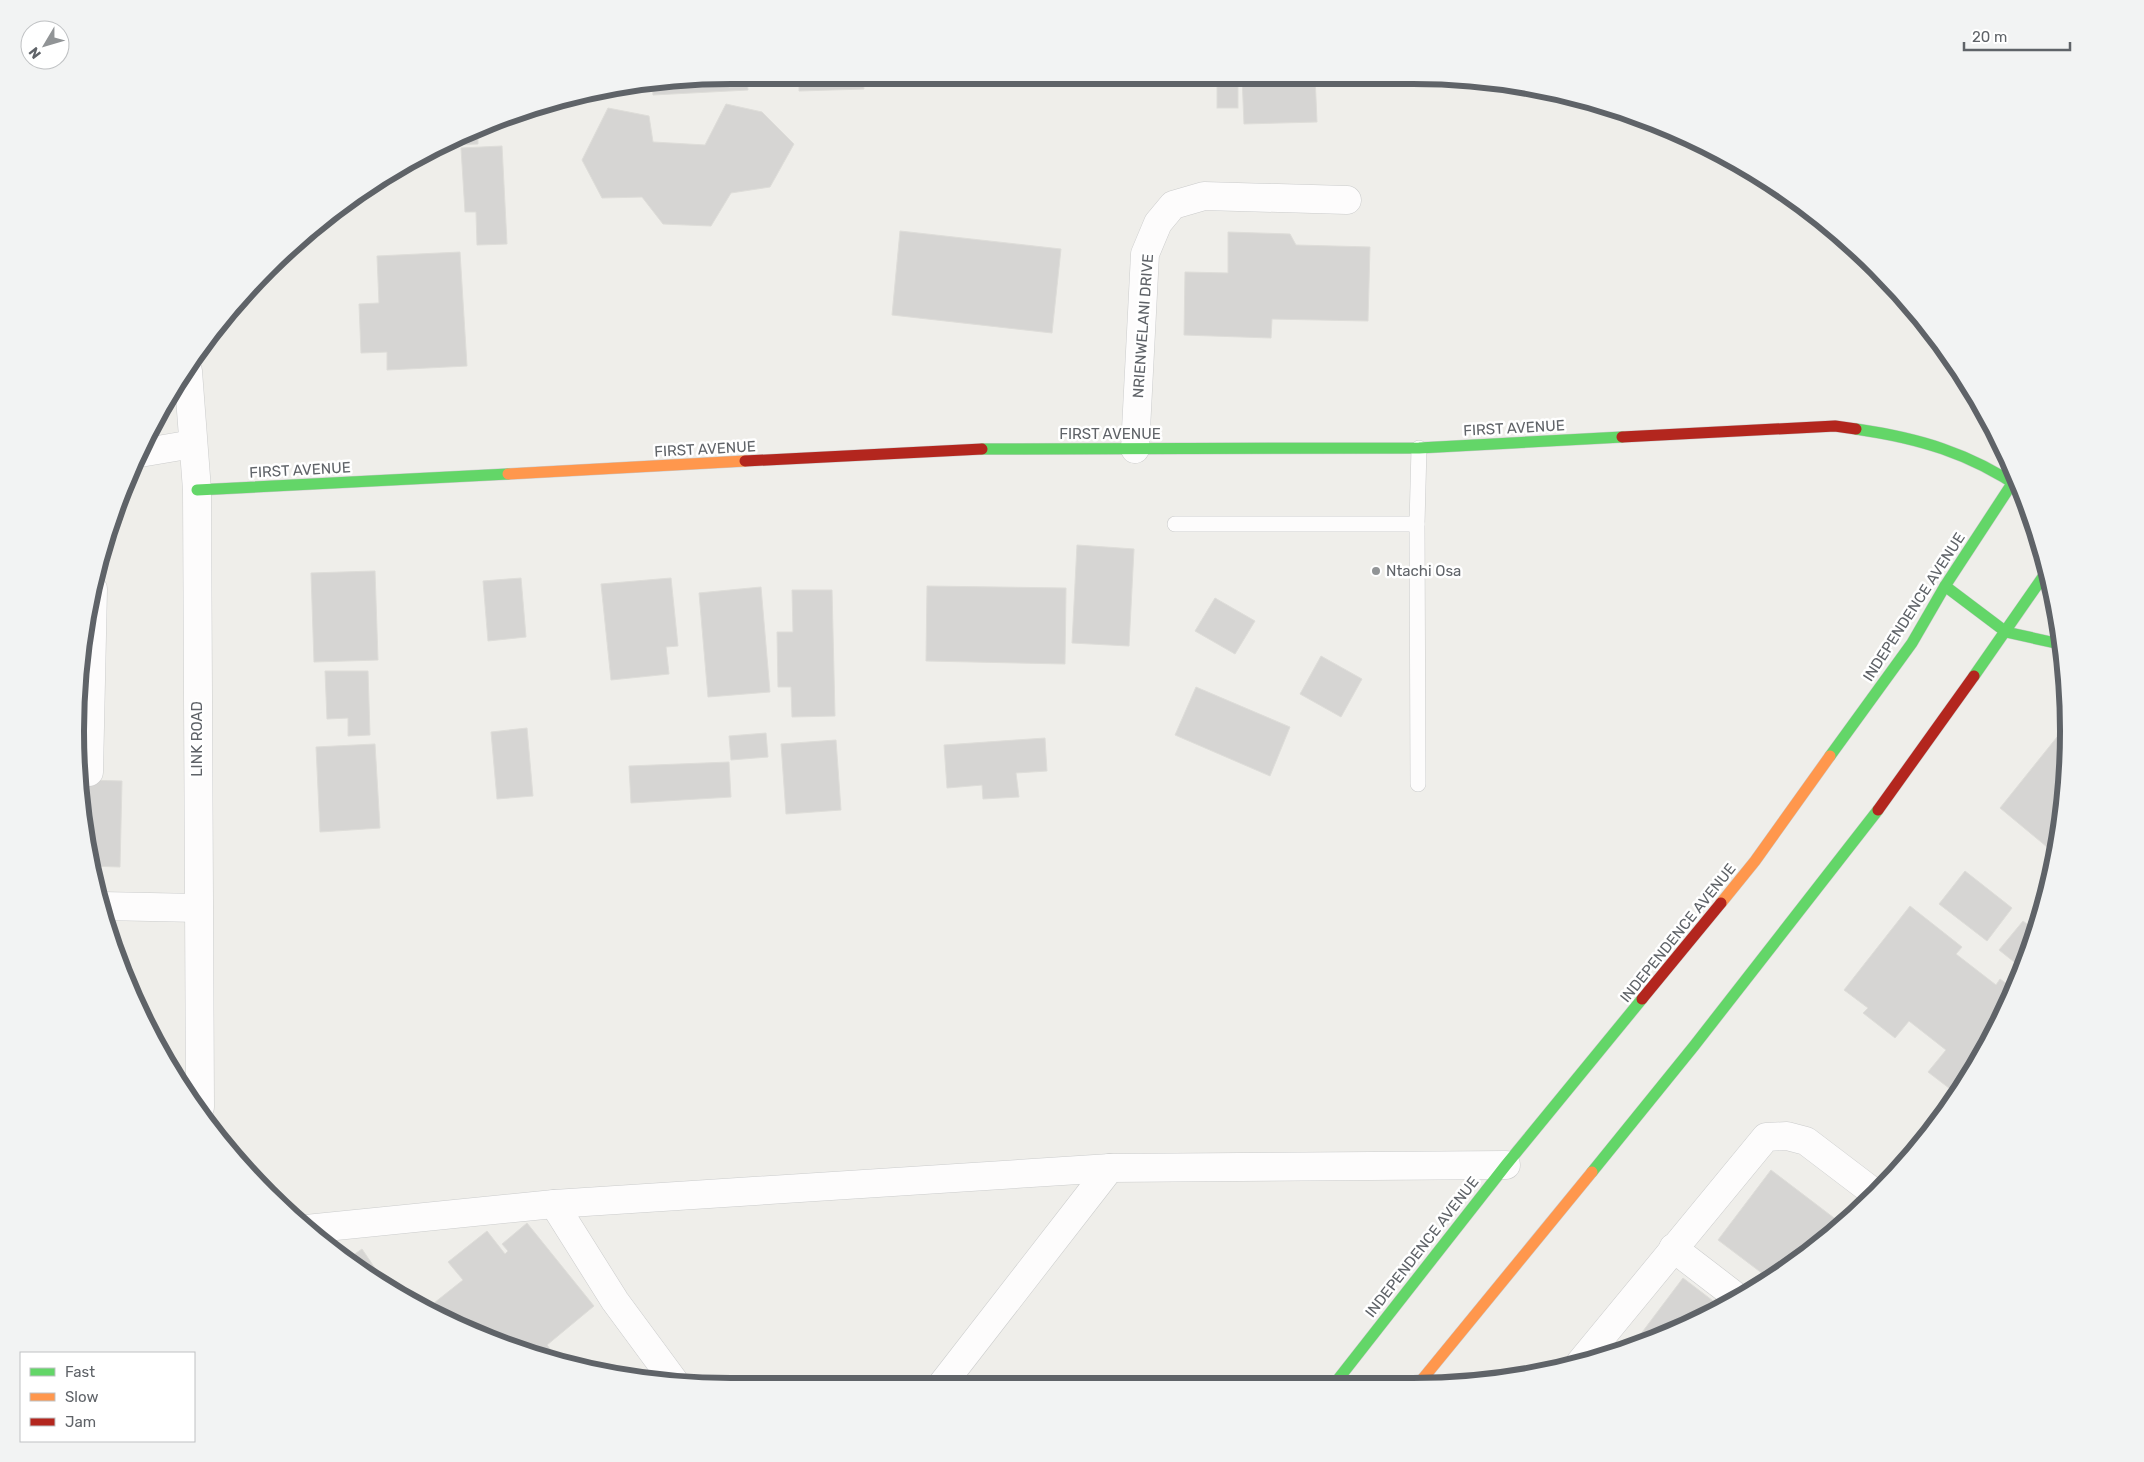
<svg xmlns="http://www.w3.org/2000/svg" width="2144" height="1462" font-family="Rubik,sans-serif">
	<style>
		.building { fill: #d6d5d3; stroke: #deddd9 }
		.lines { fill: none; stroke-linecap: round; stroke-linejoin: round }
		.lane-casing { stroke: #cbcccc; stroke-width: 16 }
		.street-casing { stroke: #cbcccc; stroke-width: 29 }
		.fast-casing { stroke: #cacacb; stroke-width: 12 }
		.slow-casing { stroke: #cacacb; stroke-width: 12 }
		.jam-casing { stroke: #cacacb; stroke-width: 12 }
		.lane { stroke: #fdfcfc; stroke-width: 15 }
		.street { stroke: #fdfcfc; stroke-width: 28 }
		.fast { stroke: #63d668; stroke-width: 11 }
		.slow { stroke: #ff974d; stroke-width: 11 }
		.jam { stroke: #b3261e; stroke-width: 11 }
		.poi-dot { fill: #919496; stroke: #fff; stroke-width: 2 }
		.labels { text-anchor: middle; stroke-width: 5; stroke-linejoin: round; paint-order: stroke }
		.street-label { font-size: 15px; fill: #5f6368; stroke: #fff }
		.poi-label { font-size: 15px; fill: #5f6368; stroke: #fff; text-anchor: start }
		.rim { fill: none; stroke: #5f6368; stroke-width: 6 }
	</style>
	<rect width="100%" height="100%" fill="#efeeea"/>
	<!-- building -->
	<g class="building">
		<rect x="1217" y="76" width="21" height="32"/>
		<polygon points="1242,76 1315,76 1317,122 1244,124"/>
		<polygon points="863,79 864,89 799,91 799,80"/>
		<polygon points="747,80 748,90 653,95 652,81"/>
		<polygon points="726,104 762,112 794,144 770,187 731,193 711,226 663,224 642,197 602,198 582,160 608,108 649,116 653,142 705,145"/>
		<polygon points="478,131 478,144 448,145"/>
		<polygon points="502,146 507,244 477,245 476,212 465,212 461,148"/>
		<polygon points="900,231 1061,249 1052,333 892,315"/>
		<polygon points="1228,232 1290,234 1296,245 1370,247 1368,321 1272,319 1271,338 1184,335 1185,272 1228,273"/>
		<polygon points="460,252 467,366 387,370 387,352 361,353 359,304 379,303 377,256"/>
		<polygon points="1077,545 1134,549 1129,646 1072,643"/>
		<polygon points="375,571 378,660 314,662 311,573"/>
		<polygon points="521,578 526,637 488,641 483,581"/>
		<polygon points="671,578 678,646 666,647 669,674 611,680 601,584"/>
		<polygon points="927,586 1066,588 1065,664 926,661"/>
		<polygon points="761,587 770,692 708,697 699,593"/>
		<polygon points="792,590 832,590 835,716 792,717 791,687 778,687 777,632 793,632"/>
		<polygon points="1215,598 1255,621 1235,654 1195,631"/>
		<polygon points="1321,656 1362,679 1341,717 1300,694"/>
		<polygon points="325,671 368,671 370,735 348,736 348,718 327,719"/>
		<polygon points="1196,687 1290,727 1270,776 1175,735"/>
		<polygon points="527,728 533,796 497,799 491,732"/>
		<polygon points="766,733 768,757 731,760 729,736"/>
		<polygon points="2057,737 2068,746 2059,838 2056,836 2047,847 2000,808"/>
		<polygon points="1045,738 1047,771 1016,773 1019,797 983,799 982,785 947,788 944,745"/>
		<polygon points="836,740 841,810 786,814 781,744"/>
		<polygon points="375,744 380,828 320,832 316,747"/>
		<polygon points="729,762 731,797 631,803 629,766"/>
		<polygon points="82,780 122,781 120,867 90,866"/>
		<polygon points="1965,871 2012,908 1987,941 1939,904"/>
		<polygon points="1910,906 1962,947 1956,954 1996,985 2000,979 2015,990 1958,1095 1928,1072 1946,1050 1909,1021 1895,1038 1863,1013 1868,1008 1844,990"/>
		<polygon points="2023,921 2035,930 2023,969 1999,950"/>
		<polygon points="1771,1170 1842,1224 1771,1280 1718,1240"/>
		<polygon points="527,1223 594,1306 547,1345 558,1359 441,1319 429,1307 463,1280 448,1262 487,1231 505,1254 508,1251 502,1244"/>
		<polygon points="362,1249 387,1286 346,1260"/>
		<polygon points="1683,1278 1721,1307 1664,1337 1631,1347"/>
	</g>
	<g class="lines">
		<!-- lane casing -->
		<g class="lane-casing">
			<g id="lane">
				<polyline points="1175,524 1417,524"/>
				<polyline points="1418,784 1417,524 1419,448"/>
			</g>
		</g>
		<!-- street casing -->
		<g class="street-casing">
			<g id="street">
				<polyline points="188,371 197,490 200,1107"/>
				<polyline points="1135,449 1145,254 1158,223 1173,205 1204,196 1347,200"/>
				<polyline points="140,453 193,444"/>
				<polyline points="89,772 93,589"/>
				<polyline points="102,906 198,908"/>
				<polyline points="554,1204 615,1301 674,1381"/>
				<polyline points="306,1229 554,1204 1110,1168 1506,1165"/>
				<polyline points="1673,1248 1738,1298"/>
				<polyline points="1580,1363 1766,1137 1787,1136 1806,1141 1877,1195"/>
				<polyline points="940,1387 1110,1168"/>
			</g>
		</g>
		<!-- fast casing -->
		<g class="fast-casing">
			<g id="fast">
				<path d="M1856,429C1918,438 1970,453 2022,489"/>
				<polyline points="982,449 1419,448 1622,437"/>
				<polyline points="197,490 508,474"/>
				<polyline points="1945,586 2006,632 2060,644"/>
				<polyline points="1974,676 2047,571"/>
				<polyline points="1830,756 1912,643 1945,586 2017,476"/>
				<polyline points="1592,1172 1694,1046 1878,810"/>
				<polyline points="1332,1387 1506,1165 1642,999"/>
			</g>
		</g>
		<!-- slow casing -->
		<g class="slow-casing">
			<g id="slow">
				<polyline points="508,474 745,461"/>
				<polyline points="1721,903 1755,861 1830,756"/>
				<polyline points="1416,1387 1592,1172"/>
			</g>
		</g>
		<!-- jam casing -->
		<g class="jam-casing">
			<g id="jam">
				<polyline points="1622,437 1835,426 1856,429"/>
				<polyline points="745,461 982,449"/>
				<polyline points="1878,810 1974,676"/>
				<polyline points="1642,999 1721,903"/>
			</g>
		</g>
		<!-- lane -->
		<use href="#lane" class="lane"/>
		<!-- street -->
		<use href="#street" class="street"/>
		<!-- fast -->
		<use href="#fast" class="fast"/>
		<!-- slow -->
		<use href="#slow" class="slow"/>
		<!-- jam -->
		<use href="#jam" class="jam"/>
	</g>
	<!-- markers -->
	<circle class="poi-dot" cx="1376" cy="571" r="5"/>
	<g class="labels">
		<!-- street labels -->
		<g class="street-label">
			<text transform="translate(1143 326) rotate(-86)" y="5">NRIENWELANI DRIVE</text>
			<text transform="translate(1514 428) rotate(-3)" y="5">FIRST AVENUE</text>
			<text x="1110" y="439">FIRST AVENUE</text>
			<text transform="translate(705 449) rotate(-3)" y="5">FIRST AVENUE</text>
			<text transform="translate(300 470) rotate(-3)" y="5">FIRST AVENUE</text>
			<text transform="translate(1914 607) rotate(-57)" y="5">INDEPENDENCE AVENUE</text>
			<text transform="translate(197 739) rotate(-90)" y="5">LINK ROAD</text>
			<text transform="translate(1678 933) rotate(-51)" y="5">INDEPENDENCE AVENUE</text>
			<text transform="translate(1422 1247) rotate(-52)" y="5">INDEPENDENCE AVENUE</text>
		</g>
		<!-- poi labels -->
		<g class="poi-label">
			<text x="1386" y="576">Ntachi Osa</text>
		</g>
	</g>
	<!-- crop -->
	<path d="M0 0H2144V1462H0ZM731 84H1413A647 647 0 0 1 2060 731V731A647 647 0 0 1 1413 1378H731A647 647 0 0 1 84 731V731A647 647 0 0 1 731 84Z" fill="#f2f3f3" fill-rule="evenodd"/>
	<path class="rim" d="M731 84H1413A647 647 0 0 1 2060 731V731A647 647 0 0 1 1413 1378H731A647 647 0 0 1 84 731V731A647 647 0 0 1 731 84Z"/>
	<!-- legend -->
	<rect x="20" y="1352" width="175" height="90" fill="#ffffff" stroke="#bfc1c3"/>
	<rect x="30" y="1368" width="25" height="8" fill="#63d668" stroke="#bfc1c3"/>
	<text x="65" y="1377" font-size="15" fill="#5f6368">Fast</text>
	<rect x="30" y="1393" width="25" height="8" fill="#ff974d" stroke="#bfc1c3"/>
	<text x="65" y="1402" font-size="15" fill="#5f6368">Slow</text>
	<rect x="30" y="1418" width="25" height="8" fill="#b3261e" stroke="#bfc1c3"/>
	<text x="65" y="1427" font-size="15" fill="#5f6368">Jam</text>
	<!-- north arrow -->
	<g transform="translate(45 45) rotate(232)"><circle r="24" fill="#ffffff" stroke="#bfc1c3"/>
	<path d="M0-4L9 19L0 12L-9 19Z" fill="#919496"/>
	<text y="-8" font-size="14" font-weight="bold" text-anchor="middle" fill="#5f6368">N</text>
	</g>
	<!-- scale -->
	<path d="M1964 42v8h106v-8" fill="none" stroke="#5f6368" stroke-width="2.5"/>
	<text x="1972" y="42" font-size="15" fill="#5f6368" stroke="#ffffff" stroke-width="4" paint-order="stroke">20 m</text>
</svg>
